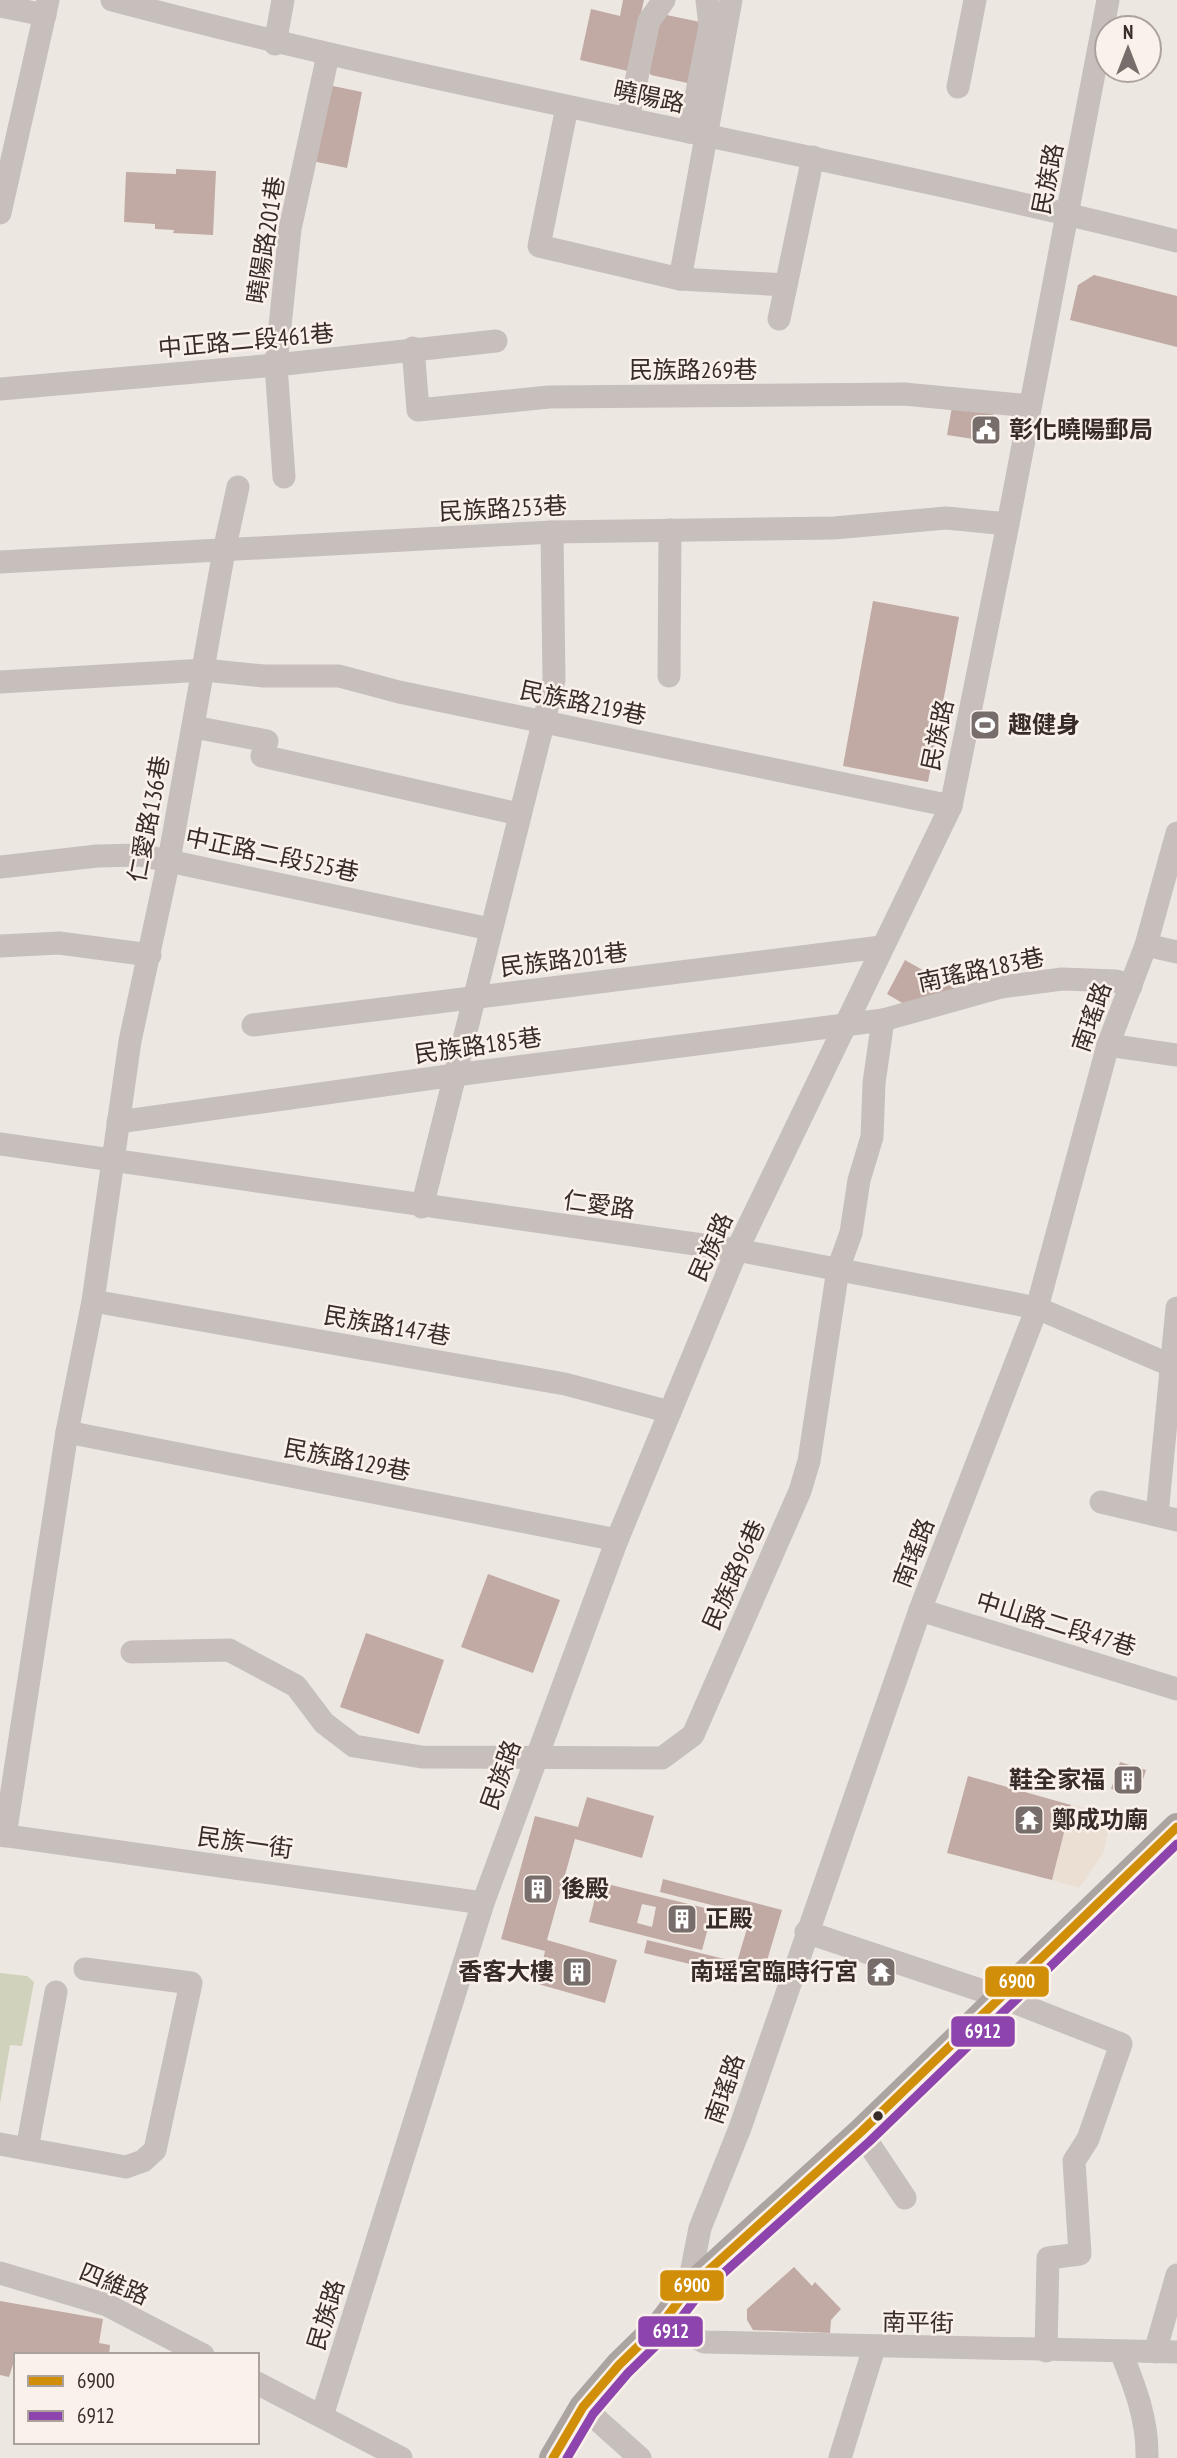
<svg xmlns="http://www.w3.org/2000/svg" width="1177" height="2458" font-family="'PT Sans Narrow','Noto Sans TC',sans-serif">
	<style>
		.green { fill: #d0d2bc }
		.plaza { fill: #ebded2 }
		.building { fill: #c1a9a4; fill-rule: evenodd }
		.lines { fill: none; stroke-linecap: round; stroke-linejoin: round }
		.minor { stroke: #c7bfbb; stroke-width: 23 }
		.major { stroke: #aca4a0; stroke-width: 28 }
		.bus-1-casing { stroke: #faf1ea; stroke-width: 14 }
		.bus-2-casing { stroke: #faf1ea; stroke-width: 14 }
		.bus-1 { stroke: #d18e08; stroke-width: 9 }
		.bus-2 { stroke: #8e44ad; stroke-width: 9 }
		.bus-dot { fill: #382c29; stroke: #faf1ea; stroke-width: 2.5 }
		.labels { text-anchor: middle; stroke-width: 5; stroke-linejoin: round; paint-order: stroke }
		.street-label { font-size: 24px; fill: #382c29; stroke: #faf1ea }
		.poi-label { font-size: 24px; font-weight: bold; fill: #382c29; stroke: #faf1ea; text-anchor: start }
		.line-badge { stroke: #faf1ea; stroke-width: 2.5 }
		.badge-label { font-size: 19px; text-anchor: middle; font-weight: bold; fill: #fff }
	</style>
	<rect width="100%" height="100%" fill="#ede7e2"/>
	<!-- green -->
	<polygon class="green" points="0,1973 27,1976 34,1982 22,2046 10,2045 0,2104"/>
	<!-- plaza -->
	<polygon class="plaza" points="1071,1805 1112,1813 1103,1853 1079,1888 1052,1880"/>
	<!-- building -->
	<g class="building">
		<polygon points="623,0 644,0 628,71 580,60 591,9 620,16"/>
		<polygon points="657,13 705,23 692,84 651,75 645,65"/>
		<polygon points="328,85 362,92 347,168 312,161"/>
		<polygon points="176,169 216,171 213,235 173,233 174,230 155,229 155,224 124,222 126,172 176,174"/>
		<polygon points="1094,275 1177,296 1177,347 1070,320 1078,285"/>
		<polygon points="953,401 986,406 997,419 993,442 947,435"/>
		<polygon points="873,601 959,617 928,782 843,766"/>
		<polygon points="905,960 956,989 904,1004 887,994"/>
		<polygon points="488,1574 560,1600 533,1673 461,1647"/>
		<polygon points="366,1633 444,1660 419,1734 340,1707"/>
		<polygon points="1120,1762 1146,1770 1138,1795 1111,1789"/>
		<path d="M968,1776L1071,1805L1052,1880L947,1853ZM1022,1810L1039,1815L1038,1821L1020,1817Z"/>
		<polygon points="587,1797 654,1816 642,1858 575,1839 547,1940 617,1960 605,2003 538,1984 545,1951 501,1939 535,1816 578,1827"/>
		<polygon points="663,1879 782,1910 761,1981 644,1953 647,1940 737,1962 751,1915 660,1892"/>
		<path d="M599,1882L713,1910L702,1950L589,1922ZM642,1904L656,1907L652,1927L637,1923Z"/>
		<polygon points="794,2267 812,2286 815,2282 841,2309 831,2320 830,2333 753,2330 747,2320 747,2309"/>
		<polygon points="0,2301 103,2319 99,2343 110,2345 109,2355 16,2355 9,2377 0,2375"/>
	</g>
	<g class="lines">
		<!-- minor -->
		<g class="minor">
			<path d="M112,0C464,94 824,152 1177,241"/>
			<polyline points="0,6 45,15"/>
			<polyline points="275,44 283,0"/>
			<polyline points="958,87 975,0"/>
			<polyline points="567,107 539,246 680,279 786,285"/>
			<polyline points="628,119 649,21 664,0"/>
			<polyline points="689,132 710,26 707,0"/>
			<polyline points="0,213 48,0"/>
			<polyline points="680,279 731,0"/>
			<polyline points="779,319 813,157"/>
			<polyline points="413,348 418,410 549,397 904,394 1030,406"/>
			<polyline points="0,389 276,365 496,341"/>
			<polyline points="284,477 276,365 290,229 328,55"/>
			<polyline points="0,562 552,532 834,528 946,518 1008,524"/>
			<polyline points="669,676 670,530"/>
			<polyline points="0,682 204,670 264,676 339,676 399,692 951,806"/>
			<polyline points="194,727 267,741 262,756 519,814"/>
			<polyline points="0,867 97,856 140,855 490,929"/>
			<polyline points="1146,945 1177,952"/>
			<polyline points="0,946 59,943 150,955"/>
			<polyline points="253,1025 881,947"/>
			<polyline points="1108,1045 1177,1055"/>
			<polyline points="118,1122 455,1075 883,1020 1001,987 1062,979 1116,981 1131,986"/>
			<polyline points="0,1144 737,1250 1037,1308 1177,1368"/>
			<polyline points="422,1207 554,680 552,532"/>
			<polyline points="93,1301 565,1384 670,1412"/>
			<polyline points="67,1432 617,1540"/>
			<polyline points="1101,1502 1177,1520"/>
			<polyline points="1157,1515 1177,1308"/>
			<polyline points="920,1610 1177,1689"/>
			<polyline points="132,1652 229,1650 296,1686 324,1723 354,1746 422,1757 662,1758 693,1735 800,1491 809,1461 838,1269 851,1233 859,1180 872,1137 874,1083 883,1020"/>
			<polyline points="0,1835 483,1903"/>
			<polyline points="5,1836 67,1432 93,1301 130,1041 169,860 224,551 238,487"/>
			<polyline points="806,1932 1001,1997 1121,2044 1088,2139 1074,2161 1080,2254 1048,2258 1046,2351"/>
			<polyline points="861,2132 905,2198"/>
			<polyline points="0,2144 126,2167 143,2161 155,2150 191,1983 85,1969"/>
			<polyline points="27,2149 56,1992"/>
			<polyline points="0,2273 107,2305 203,2355"/>
			<polyline points="688,2289 700,2228 740,2128 920,1610 1037,1308 1108,1045 1146,945 1177,833"/>
			<polyline points="663,2322 704,2342 1177,2352"/>
			<path d="M1121,2352C1135,2387 1148,2420 1147,2458"/>
			<polyline points="1155,2352 1177,2275"/>
			<polyline points="257,2383 401,2458"/>
			<polyline points="583,2407 640,2458"/>
			<polyline points="322,2416 483,1903 617,1540 737,1250 951,806 1008,524 1108,0"/>
			<polyline points="840,2458 874,2348"/>
		</g>
		<!-- major -->
		<polyline class="major" points="553,2458 583,2407 619,2365 663,2322 688,2289 861,2132 1177,1827"/>
		<!-- bus-1 casing -->
		<g class="bus-1-casing">
			<polyline id="bus-1" points="553,2458 583,2407 619,2365 663,2322 688,2289 861,2132 1177,1827"/>
		</g>
		<!-- bus-2 casing -->
		<g class="bus-2-casing">
			<polyline id="bus-2" points="567,2458 593,2414 628,2373 672,2330 697,2297 870,2141 1177,1844"/>
		</g>
		<!-- bus-1 -->
		<use href="#bus-1" class="bus-1"/>
		<!-- bus-2 -->
		<use href="#bus-2" class="bus-2"/>
	</g>
	<!-- icons -->
	<defs>
		<g id="civic-square" transform="scale(1.575)"><rect x="-9" y="-9" width="18" height="18" rx="4" fill="#776d6a" stroke="#faf1ea"/><path d="M-.6-6.5H3V-4.5H.6V-3L4-1V1h2V6H-6V1h2V-1L-.6-3ZM-1.2 2.5V6h2.4V2.5Z" fill="#fff"/></g>
		<g id="stadium-square" transform="scale(1.575)"><rect x="-9" y="-9" width="18" height="18" rx="4" fill="#776d6a" stroke="#faf1ea"/><path d="M0-5a6.5 5 0 1 0 0 10a6.5 5 0 1 0 0-10ZM-3.5-1.8h7v3.6h-7Z" fill="#fff"/></g>
		<g id="building-square" transform="scale(1.575)"><rect x="-9" y="-9" width="18" height="18" rx="4" fill="#776d6a" stroke="#faf1ea"/><path d="M-4-6H4V6H1V3H-1V6H-4ZM-2.5-4.3h1.7v1.8h-1.7ZM.8-4.3h1.7v1.8H.8ZM-2.5-1h1.7V.8h-1.7ZM.8-1h1.7V.8H.8Z" fill="#fff"/></g>
		<g id="temple-square" transform="scale(1.575)"><rect x="-9" y="-9" width="18" height="18" rx="4" fill="#776d6a" stroke="#faf1ea"/><path d="M0-6L5-2H3V0L6.5 2.5H4V6H1.5V3h-3V6H-4V2.5H-6.5L-3 0V-2H-5Z" fill="#fff"/></g>
	</defs>
	<g fill-rule="evenodd">
		<use href="#civic-square" x="986" y="430"/>
		<use href="#stadium-square" x="985" y="725"/>
		<use href="#building-square" x="1128" y="1780"/>
		<use href="#temple-square" x="1029" y="1820"/>
		<use href="#building-square" x="538" y="1889"/>
		<use href="#building-square" x="682" y="1919"/>
		<use href="#building-square" x="577" y="1972"/>
		<use href="#temple-square" x="881" y="1972"/>
	</g>
	<!-- markers -->
	<circle class="bus-dot" cx="878" cy="2116" r="6"/>
	<g class="labels">
		<!-- street labels -->
		<g class="street-label">
			<text transform="translate(649 97) rotate(12)" y="8">曉陽路</text>
			<text transform="translate(1048 179) rotate(-79)" y="8">民族路</text>
			<text transform="translate(266 240) rotate(-81)" y="8">曉陽路201巷</text>
			<text transform="translate(246 341) rotate(-5)" y="8">中正路二段461巷</text>
			<text x="693" y="378">民族路269巷</text>
			<text transform="translate(503 509) rotate(-3)" y="8">民族路253巷</text>
			<text transform="translate(583 703) rotate(12)" y="8">民族路219巷</text>
			<text transform="translate(938 735) rotate(-78)" y="8">民族路</text>
			<text transform="translate(149 819) rotate(-79)" y="8">仁愛路136巷</text>
			<text transform="translate(272 855) rotate(12)" y="8">中正路二段525巷</text>
			<text transform="translate(564 960) rotate(-7)" y="8">民族路201巷</text>
			<text transform="translate(981 970) rotate(-12)" y="8">南瑤路183巷</text>
			<text transform="translate(1092 1017) rotate(-71)" y="8">南瑤路</text>
			<text transform="translate(478 1046) rotate(-8)" y="8">民族路185巷</text>
			<text transform="translate(599 1205) rotate(8)" y="8">仁愛路</text>
			<text transform="translate(711 1247) rotate(-66)" y="8">民族路</text>
			<text transform="translate(387 1326) rotate(10)" y="8">民族路147巷</text>
			<text transform="translate(347 1460) rotate(11)" y="8">民族路129巷</text>
			<text transform="translate(914 1553) rotate(-69)" y="8">南瑤路</text>
			<text transform="translate(734 1575) rotate(-66)" y="8">民族路96巷</text>
			<text transform="translate(1056 1624) rotate(17)" y="8">中山路二段47巷</text>
			<text transform="translate(501 1775) rotate(-70)" y="8">民族路</text>
			<text transform="translate(245 1843) rotate(8)" y="8">民族一街</text>
			<text transform="translate(725 2089) rotate(-71)" y="8">南瑤路</text>
			<text transform="translate(114 2284) rotate(22)" y="8">四維路</text>
			<text transform="translate(326 2315) rotate(-73)" y="8">民族路</text>
			<text transform="translate(918 2323) rotate(1)" y="8">南平街</text>
		</g>
		<!-- poi labels -->
		<g class="poi-label">
			<text x="1009" y="438">彰化曉陽郵局</text>
			<text x="1008" y="733">趣健身</text>
			<text x="1105" y="1788" text-anchor="end">鞋全家福</text>
			<text x="1052" y="1828">鄭成功廟</text>
			<text x="561" y="1897">後殿</text>
			<text x="705" y="1927">正殿</text>
			<text x="554" y="1980" text-anchor="end">香客大樓</text>
			<text x="858" y="1980" text-anchor="end">南瑶宮臨時行宮</text>
		</g>
	</g>
	<g class="line-badge">
		<rect x="984" y="1965" width="66" height="33" rx="7" fill="#d18e08"/>
		<rect x="950" y="2015" width="66" height="33" rx="7" fill="#8e44ad"/>
		<rect x="659" y="2269" width="66" height="33" rx="7" fill="#d18e08"/>
		<rect x="637" y="2315" width="67" height="33" rx="7" fill="#8e44ad"/>
	</g>
	<g class="badge-label">
		<text x="1017" y="1988">6900</text>
		<text x="983" y="2038">6912</text>
		<text x="692" y="2292">6900</text>
		<text x="671" y="2338">6912</text>
	</g>
	<!-- legend -->
	<rect x="14" y="2353" width="245" height="91" fill="#faf1ea" stroke="#aca29d" stroke-width="2"/>
	<rect x="28" y="2376" width="35" height="10" fill="#d18e08" stroke="#aca29d" stroke-width="2"/>
	<text x="77" y="2388" font-size="21" fill="#382c29">6900</text>
	<rect x="28" y="2411" width="35" height="10" fill="#8e44ad" stroke="#aca29d" stroke-width="2"/>
	<text x="77" y="2423" font-size="21" fill="#382c29">6912</text>
	<!-- north arrow -->
	<g transform="translate(1128 49)"><circle r="33" fill="#faf1ea" stroke="#aca29d" stroke-width="2"/>
	<path d="M0-5L12 26L0 18L-12 26Z" fill="#776d6a"/>
	<text y="-10" font-size="19" font-weight="bold" text-anchor="middle" fill="#382c29">N</text>
	</g>
</svg>
